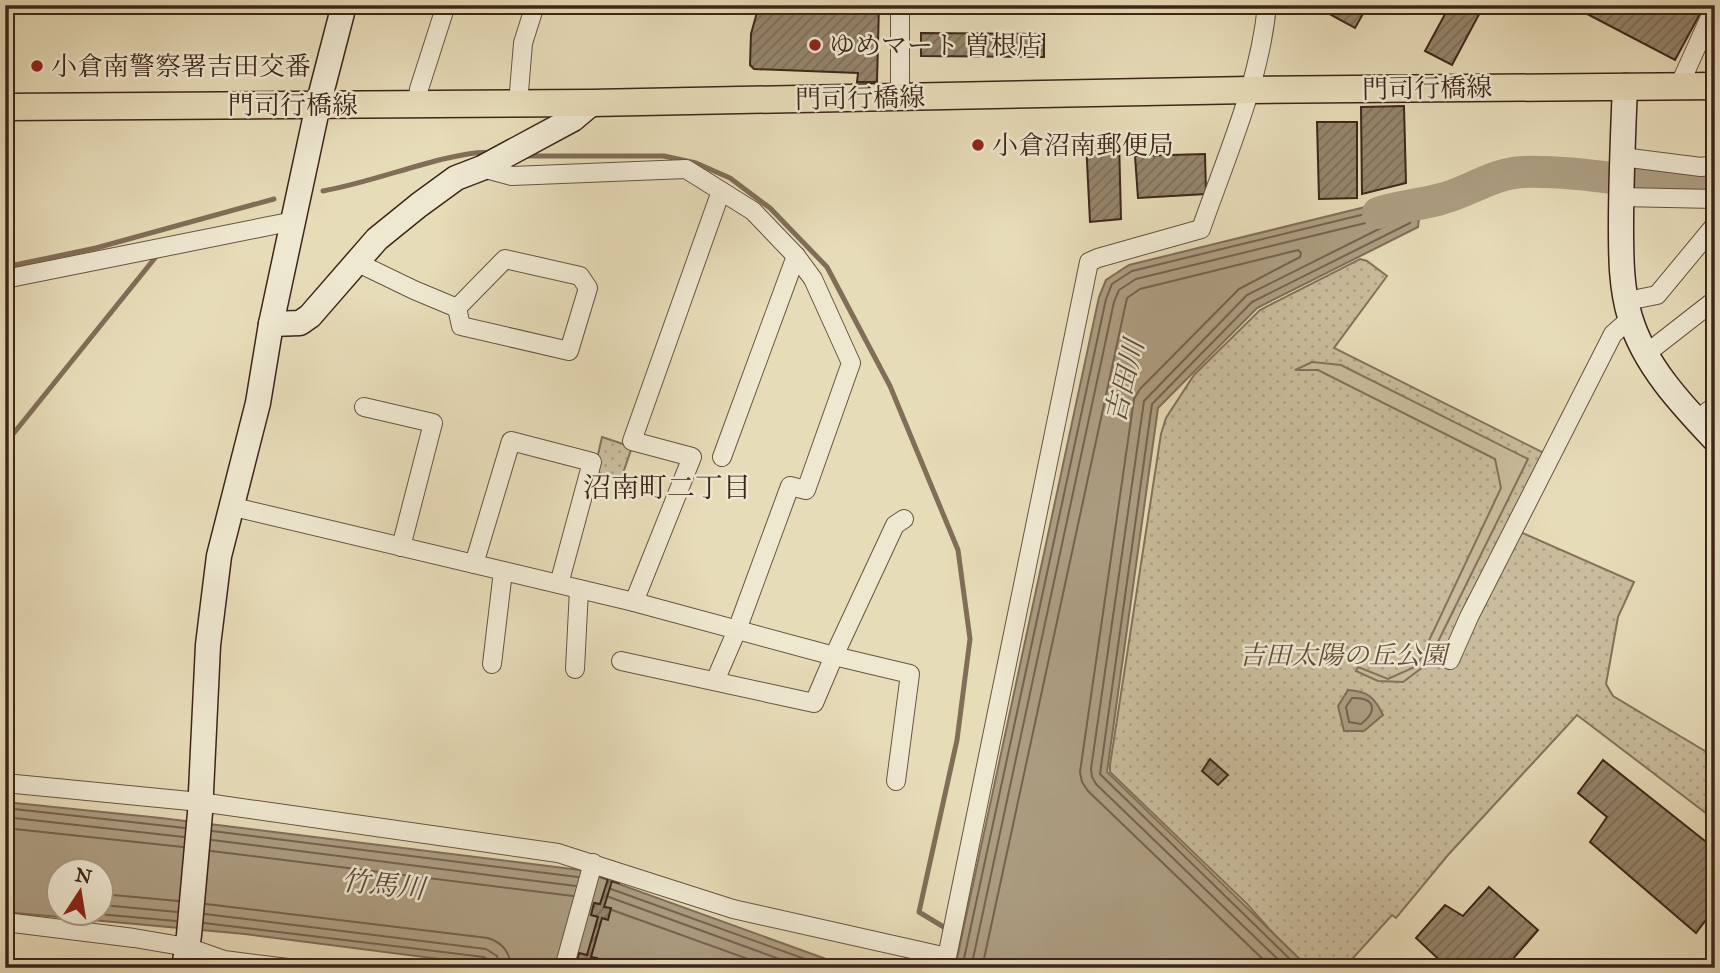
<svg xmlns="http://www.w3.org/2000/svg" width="1720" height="973" font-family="'IM FELL Great Primer','Noto Serif JP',serif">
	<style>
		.park { fill: url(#park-dots); stroke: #84725b; stroke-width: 2 }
		.garden { fill: #cabd9d; stroke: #84725b; stroke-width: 2 }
		.water { fill: #ad9e82; stroke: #806e58; stroke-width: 2; fill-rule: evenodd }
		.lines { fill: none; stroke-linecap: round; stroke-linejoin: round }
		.shore { stroke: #75624e; stroke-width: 2 }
		.stream { stroke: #806e58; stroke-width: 5 }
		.river { stroke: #ad9e82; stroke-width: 32 }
		.building { fill: url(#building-hatch); stroke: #3d2619; stroke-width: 2 }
		.street-casing { stroke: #685441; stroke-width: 20 }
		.secondary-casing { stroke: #3d2619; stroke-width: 27 }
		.primary-casing { stroke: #3d2619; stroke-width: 29 }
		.street { stroke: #efe8d1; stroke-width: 18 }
		.secondary { stroke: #efe8d1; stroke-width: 24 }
		.primary { stroke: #e7dcb8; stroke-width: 26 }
		.poi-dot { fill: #8f2418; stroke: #efe8d1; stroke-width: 2.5 }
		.labels { text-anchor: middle; stroke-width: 5; stroke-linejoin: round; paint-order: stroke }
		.poi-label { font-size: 26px; fill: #3d2619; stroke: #efe8d1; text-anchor: start }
		.street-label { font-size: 26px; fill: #3d2619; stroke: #efe8d1 }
		.park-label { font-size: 26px; font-style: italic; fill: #604c3a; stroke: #efe8d1 }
		.water-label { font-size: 28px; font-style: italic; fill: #5f4a38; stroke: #efe8d1 }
		.neighbourhood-label { font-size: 28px; fill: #3d2619; stroke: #efe8d1 }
	</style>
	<defs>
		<pattern id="park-dots" width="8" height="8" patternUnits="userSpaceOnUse" patternTransform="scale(1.75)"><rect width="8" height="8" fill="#cabd9d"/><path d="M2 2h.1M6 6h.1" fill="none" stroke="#aea287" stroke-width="1.8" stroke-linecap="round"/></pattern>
		<pattern id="building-hatch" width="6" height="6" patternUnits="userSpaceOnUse" patternTransform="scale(1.75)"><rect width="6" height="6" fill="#95856c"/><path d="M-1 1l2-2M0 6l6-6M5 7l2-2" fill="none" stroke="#7b6d58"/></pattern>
	</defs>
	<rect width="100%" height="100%" fill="#e7dcb8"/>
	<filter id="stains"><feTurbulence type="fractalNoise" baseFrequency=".00286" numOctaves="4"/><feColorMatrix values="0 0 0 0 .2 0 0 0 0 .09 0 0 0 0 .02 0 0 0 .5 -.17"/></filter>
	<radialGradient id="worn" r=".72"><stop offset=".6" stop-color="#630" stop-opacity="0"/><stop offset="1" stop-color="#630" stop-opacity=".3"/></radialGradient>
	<!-- park -->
	<g class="park">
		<polygon points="1360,259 1367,261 1387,276 1334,348 1554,458 1518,531 1634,582 1618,617 1606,684 1613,696 1715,757 1715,820 1577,715 1448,855 1396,918 1392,915 1344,968 1304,968 1247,904 1110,772 1110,765 1161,434 1166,418 1194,375 1260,310"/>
		<polygon points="602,437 632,447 621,479 594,472"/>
	</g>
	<!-- garden -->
	<polygon class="garden" points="1312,362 1341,365 1528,459 1427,664 1403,682 1378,681 1356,671 1358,667 1388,679 1417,666 1501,488 1495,459 1318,370 1295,370"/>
	<!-- water -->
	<g class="water">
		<polygon points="1422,193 1418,227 1257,308 1158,408 1107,772 1309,968 955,968 1099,297 1106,280 1129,265"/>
		<path d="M1348,690C1368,691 1375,698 1383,715L1364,731H1344L1338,706Z"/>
		<path d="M5,802L161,818L580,870L851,968H510L245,934L5,912ZM60,872H102V914H60Z"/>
	</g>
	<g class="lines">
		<!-- shore -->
		<g class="shore">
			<path d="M1352,698C1374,697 1379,710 1361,724L1349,722L1346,707Z"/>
			<polyline points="5,808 185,828"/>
			<polyline points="5,817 184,837"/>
			<polyline points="5,828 183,847"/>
			<polyline points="212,831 578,877"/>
			<polyline points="212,840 576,886"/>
			<polyline points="211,851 573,896"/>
			<polyline points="611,889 830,968"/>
			<polyline points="102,894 178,901"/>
			<polyline points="609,897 804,968"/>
			<path d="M206,904L488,938C503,943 510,952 511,968"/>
			<polyline points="102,905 177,912"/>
			<polyline points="612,910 773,968"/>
			<polyline points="98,914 176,921"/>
			<polyline points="205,914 486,949 497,956 500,968"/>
			<polyline points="204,923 484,957 490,961 492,968"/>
			<polyline points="962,968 1106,299 1112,284 1132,271 1410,203 1413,207 1410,223 1252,302 1152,404 1100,774 1299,968"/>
			<polyline points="971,968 1114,302 1119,290 1136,279 1386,218 1389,221 1387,225 1247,295 1144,401 1091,769 1092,777 1096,784 1287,968"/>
			<polyline points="982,968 1127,298 1140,289 1298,250 1301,253 1300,257 1239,289 1140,389 1134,399 1080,772 1082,782 1088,791 1272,968"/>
		</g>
		<!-- stream -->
		<g class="stream">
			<polyline points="524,156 664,156 696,163 730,178 770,208 827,267 890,386 958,550 970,639 957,740 919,912 947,929"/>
			<path d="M323,191C362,184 400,170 439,160C457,156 474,151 493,153"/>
			<polyline points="5,267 96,248 274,199"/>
			<polyline points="5,444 159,253"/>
		</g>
		<!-- river -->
		<path class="river" d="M1378,213C1398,206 1420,205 1441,199C1469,192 1493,173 1523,172C1556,171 1591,175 1625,180C1655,183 1684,194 1715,183"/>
	</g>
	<!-- building -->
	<g class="building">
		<polygon points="759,5 879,5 877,82 857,82 858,73 754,69 750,65 751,34"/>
		<polygon points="1313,5 1368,5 1355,28"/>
		<polygon points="1450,5 1484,5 1452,65 1425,51"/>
		<polygon points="1570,5 1699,5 1697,7 1702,10 1675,60"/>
		<polygon points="921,33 1044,34 1044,57 921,56"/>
		<polygon points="1404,106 1406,183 1362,194 1361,107"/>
		<polygon points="1317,122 1357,122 1357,198 1319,199"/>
		<polygon points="1119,139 1121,219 1090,222 1086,141"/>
		<polygon points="1205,154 1206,194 1138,198 1135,156"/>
		<polygon points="1210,759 1228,775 1218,785 1202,771"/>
		<polygon points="1603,760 1715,849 1715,908 1696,933 1590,842 1607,817 1578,793"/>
		<polygon points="605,865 623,870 619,883 612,881 604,907 611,908 608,920 602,918 591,957 597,958 594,968 581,968 576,966 579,953 587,955 598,917 591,915 594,903 600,904 608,879 602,877"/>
		<polygon points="1489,887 1538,930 1505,968 1448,968 1416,938 1445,905 1463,916"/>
	</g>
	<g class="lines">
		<!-- street casing -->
		<g class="street-casing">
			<g id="street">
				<polyline points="900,5 900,97"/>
				<polyline points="1679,86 1715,6"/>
				<polyline points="417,104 419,89 446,5"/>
				<polyline points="518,104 523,43 535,5"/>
				<polyline points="1622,157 1701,167 1715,165"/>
				<polyline points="482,168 512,176 686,169 753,211 796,256 813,279 851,363 806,490 790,486 737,630 715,681"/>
				<polyline points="1621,197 1715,199"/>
				<polyline points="356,262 414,290 457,308 461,326 569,351 588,288 580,276 505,259 457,308"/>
				<polyline points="5,279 294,221"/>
				<polyline points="1627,301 1657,295 1715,225"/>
				<polyline points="1647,353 1715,300"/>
				<polyline points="364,407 433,423 401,547"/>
				<polyline points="1696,420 1715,406"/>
				<polyline points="722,457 796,256"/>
				<polyline points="230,506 634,602 834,656 814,703 621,661"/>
				<polyline points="474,564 511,441 592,462 559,584"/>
				<polyline points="634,602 692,457 632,441 721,191"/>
				<polyline points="1450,660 1469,617 1613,334 1630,319"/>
				<polyline points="492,664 503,571"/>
				<polyline points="575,669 579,589"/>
				<polyline points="896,781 910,674 834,656 895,525 904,519"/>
				<path d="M5,783L200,802L558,853L733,909L947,957L1089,262L1098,258L1201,229C1226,157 1260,82 1267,5"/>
				<polyline points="5,922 134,938 187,947 224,960 288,968"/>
				<polyline points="564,968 593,863"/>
			</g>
		</g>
		<!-- secondary casing -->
		<g class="secondary-casing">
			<g id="secondary">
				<path d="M1625,86C1623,133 1621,179 1621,226C1621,256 1621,288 1630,317C1644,365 1682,405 1715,440"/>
				<polyline points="271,324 300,323 310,316 377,239 419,205 456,178 482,168 573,119 592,103"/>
				<polyline points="184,968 189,935 200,813 208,645 219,556 258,403 271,324 318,105 344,5"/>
			</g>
		</g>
		<!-- primary casing -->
		<g class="primary-casing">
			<polyline id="primary" points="5,107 592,103 1249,90 1715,86"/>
		</g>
		<!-- street -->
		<use href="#street" class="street"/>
		<!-- secondary -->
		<use href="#secondary" class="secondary"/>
		<!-- primary -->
		<use href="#primary" class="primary"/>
	</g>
	<!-- markers -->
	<g class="poi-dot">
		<circle cx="815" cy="45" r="7"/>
		<circle cx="37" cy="66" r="7"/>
		<circle cx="978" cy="145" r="7"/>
	</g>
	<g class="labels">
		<!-- poi labels -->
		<g class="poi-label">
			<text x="829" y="54">ゆめマート 曽根店</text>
			<text x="51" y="75">小倉南警察署吉田交番</text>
			<text x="992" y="154">小倉沼南郵便局</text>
		</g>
		<!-- street labels -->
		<g class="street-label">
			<text transform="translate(1427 88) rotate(-1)" y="9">門司行橋線</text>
			<text transform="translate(860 98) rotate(-1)" y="9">門司行橋線</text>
			<text x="293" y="114">門司行橋線</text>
		</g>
		<!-- park labels -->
		<g class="park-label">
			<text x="1343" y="664">吉田太陽の丘公園</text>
		</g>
		<!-- water labels -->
		<g class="water-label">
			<text transform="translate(1124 381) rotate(-76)" y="10">吉田川</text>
			<text transform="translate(383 884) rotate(6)" y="10">竹馬川</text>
		</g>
		<!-- neighbourhood labels -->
		<g class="neighbourhood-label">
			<text x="667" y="497">沼南町二丁目</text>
		</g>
	</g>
	<!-- margin -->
	<rect width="1720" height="973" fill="none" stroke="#e7dcb8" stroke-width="28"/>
	<rect x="7" y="7" width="1706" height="959" fill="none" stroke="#3d2619" stroke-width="3.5"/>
	<rect x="14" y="14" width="1692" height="945" fill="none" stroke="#3d2619" stroke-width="2"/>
	<!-- north arrow -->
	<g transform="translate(80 892) rotate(12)"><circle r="33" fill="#efe8d1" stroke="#a89a87" stroke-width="2"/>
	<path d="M0-5L12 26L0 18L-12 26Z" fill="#8f2418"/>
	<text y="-10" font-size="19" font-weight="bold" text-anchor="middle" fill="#3d2619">N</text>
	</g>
	<rect width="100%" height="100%" filter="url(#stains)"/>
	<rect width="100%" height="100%" fill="url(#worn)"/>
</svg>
